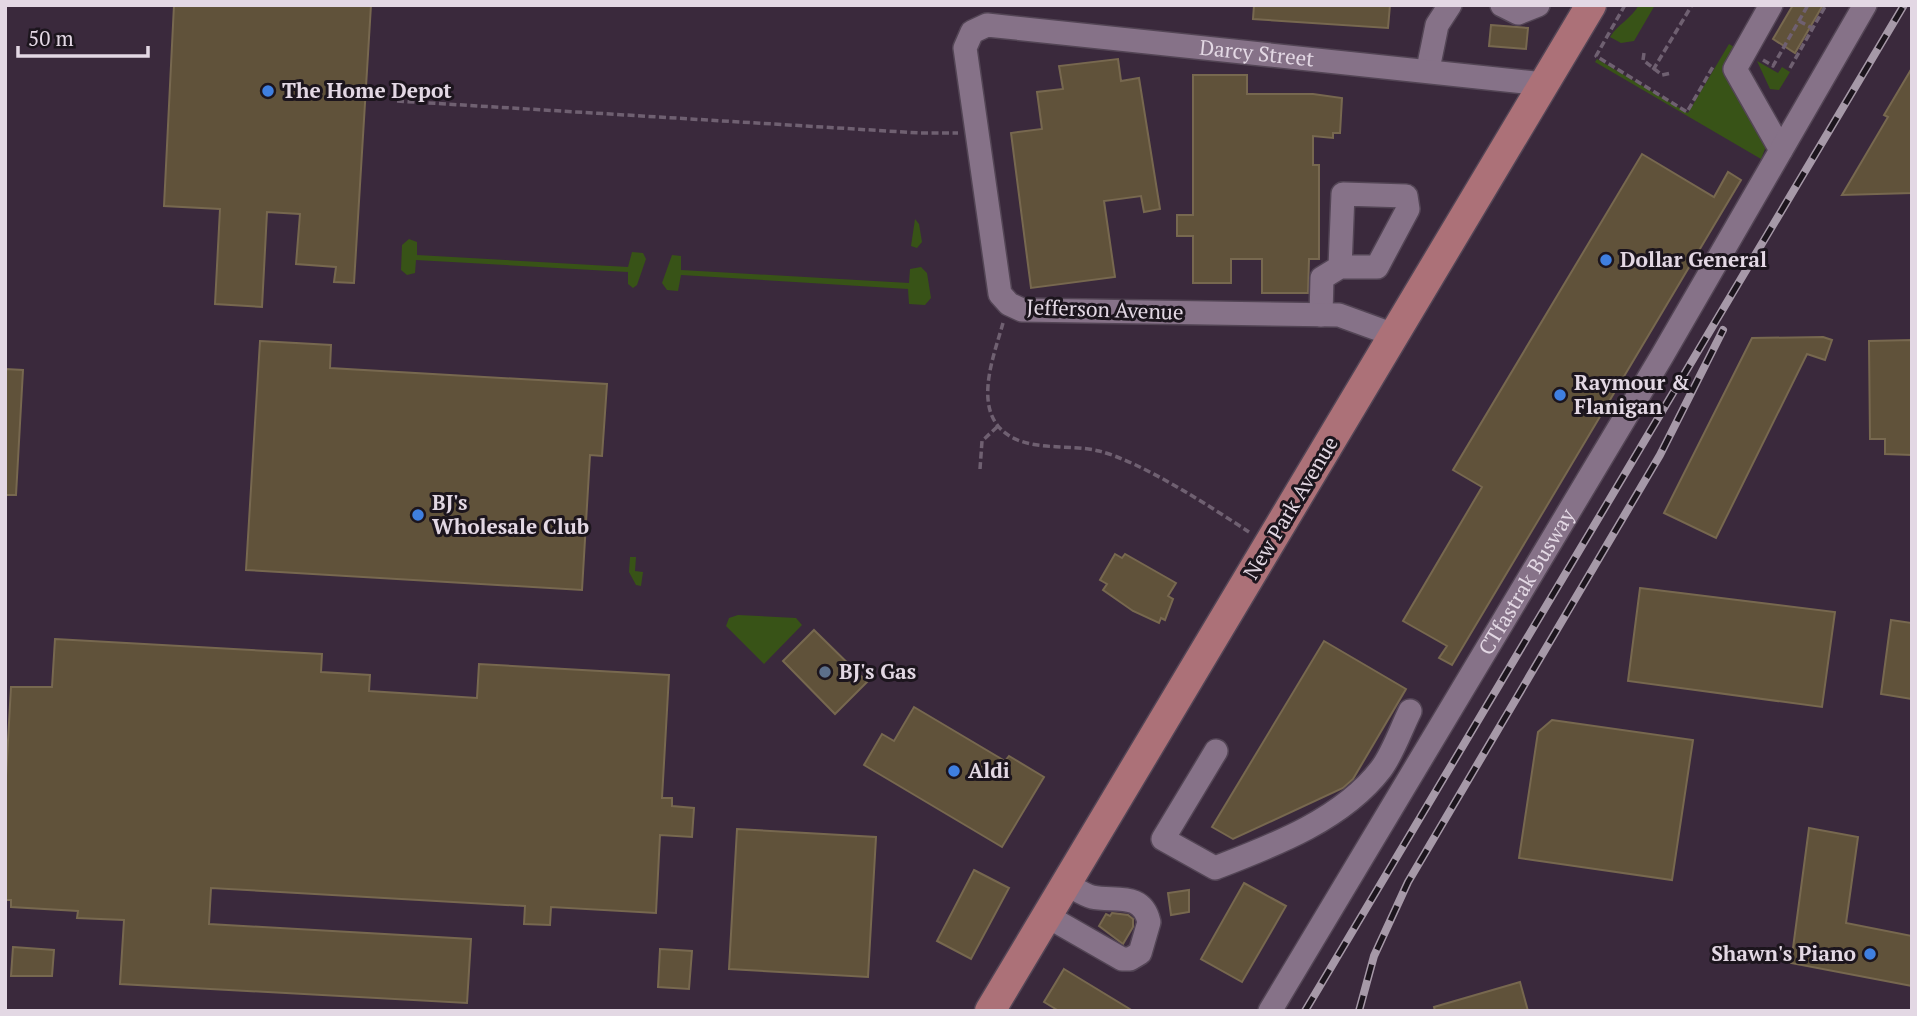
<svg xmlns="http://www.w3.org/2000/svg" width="1917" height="1016" font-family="'PT Serif',serif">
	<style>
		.green { fill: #385317 }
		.building { fill: #60523a; stroke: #77684f; stroke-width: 2 }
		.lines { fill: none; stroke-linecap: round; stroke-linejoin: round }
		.minor-casing { stroke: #534555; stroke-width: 26 }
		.major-casing { stroke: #534555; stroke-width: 33 }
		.path { stroke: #6f6071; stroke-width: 3.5; stroke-dasharray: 7 3.5; stroke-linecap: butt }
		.minor { stroke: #867288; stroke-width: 23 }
		.major { stroke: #ac7178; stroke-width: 30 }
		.rail-casing { stroke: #a699a8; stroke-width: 8 }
		.rail { stroke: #1c151d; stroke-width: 5; stroke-dasharray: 16; stroke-linecap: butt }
		.shop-dot { fill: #3f7fe0; stroke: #1c151d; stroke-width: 2.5 }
		.service-dot { fill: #5c6f8a; stroke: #1c151d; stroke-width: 2.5 }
		.labels { text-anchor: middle; stroke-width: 6; stroke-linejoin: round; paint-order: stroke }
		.street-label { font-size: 21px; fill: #e3d8e4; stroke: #1c151d }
		.poi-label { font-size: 21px; font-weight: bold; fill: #e3d8e4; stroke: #1c151d; text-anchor: start }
	</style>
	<rect width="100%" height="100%" fill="#3a293c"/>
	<!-- green -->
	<g class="green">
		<path d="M1639,5H1655L1634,41L1621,43L1610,37C1618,24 1631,19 1639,5Z"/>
		<polygon points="1729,44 1734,47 1723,70 1727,70 1767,144 1761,159 1595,62 1597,59 1688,113"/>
		<polygon points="1757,61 1778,73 1782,67 1790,72 1779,90 1770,89"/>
		<polygon points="915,219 919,224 922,242 917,248 911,246"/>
		<polygon points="409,239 417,242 417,255 628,267 632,252 643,253 646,259 637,285 633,288 628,284 628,272 416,260 415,273 407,275 401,270 402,245"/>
		<polygon points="672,255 681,256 681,270 909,283 910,269 921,267 927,273 931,298 925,305 909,304 908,289 681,275 678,291 667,290 662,283"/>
		<polygon points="630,557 636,557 635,571 643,572 641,586 636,585 629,572"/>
		<polygon points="738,615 796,618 802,625 764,664 726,626 729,618"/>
	</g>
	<!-- building -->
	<g class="building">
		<polygon points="174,5 371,5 354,283 334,282 336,267 296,264 300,214 267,212 262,307 215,304 220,209 164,206"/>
		<polygon points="1254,5 1390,5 1388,28 1253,19"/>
		<polygon points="1793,5 1823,5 1795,53 1773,39"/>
		<polygon points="1491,25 1528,28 1526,49 1489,46"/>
		<polygon points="1118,59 1121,81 1139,78 1160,209 1144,212 1141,196 1104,201 1115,277 1031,288 1011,133 1042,129 1037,92 1063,89 1059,66"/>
		<polygon points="1912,68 1912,193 1842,195 1888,117 1884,115"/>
		<polygon points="1193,75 1247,75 1247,94 1313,94 1342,98 1340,133 1333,133 1333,138 1313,136 1313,165 1319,165 1319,259 1309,259 1308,293 1262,293 1262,259 1231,259 1231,283 1193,283 1193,236 1177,236 1177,215 1193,215"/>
		<polygon points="1642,154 1714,197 1728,172 1741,180 1452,665 1439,658 1447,646 1403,621 1482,487 1453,470"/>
		<polygon points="1823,337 1832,340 1825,360 1807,354 1716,538 1664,513 1752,338"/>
		<polygon points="1912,340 1912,455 1885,454 1885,439 1870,439 1869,341"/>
		<polygon points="260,341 331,345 330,368 607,384 602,456 590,455 582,590 246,570"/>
		<polygon points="5,369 23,370 16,495 5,495"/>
		<polygon points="1115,554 1122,558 1125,554 1176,583 1168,596 1173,599 1165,620 1161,618 1159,623 1133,611 1103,590 1107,584 1100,580"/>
		<polygon points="1640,588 1835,612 1822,707 1628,681"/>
		<polygon points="1891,620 1912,623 1912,699 1881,694"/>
		<polygon points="814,630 867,682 835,714 783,661"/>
		<polygon points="55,639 322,654 321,672 370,675 369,691 477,698 479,664 669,675 662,798 672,798 672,806 694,808 692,837 660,835 656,913 551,907 550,925 524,924 525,906 211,888 209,924 471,939 467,1003 120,984 124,920 77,918 78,911 11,907 11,900 5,900 5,794 11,687 52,687"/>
		<polygon points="1324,641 1406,689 1353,779 1343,788 1233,839 1212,827"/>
		<polygon points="914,707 1005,761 1009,756 1044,777 1002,847 864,765 882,734 894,741"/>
		<polygon points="1552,720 1693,740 1672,880 1519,858 1538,732"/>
		<polygon points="1809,828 1858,837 1846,923 1912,936 1912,986 1791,963"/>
		<polygon points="737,829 876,837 868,977 729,969"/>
		<polygon points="974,870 1009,888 971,959 937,941"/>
		<polygon points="1244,883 1286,906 1242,982 1201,959"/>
		<polygon points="1189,890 1189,912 1171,915 1168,893"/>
		<polygon points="1112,913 1128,915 1133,919 1133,927 1123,944 1099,926 1106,914 1110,916"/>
		<polygon points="13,947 54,950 52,976 11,976"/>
		<polygon points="660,949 692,951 689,989 658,987"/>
		<polygon points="1064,969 1133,1011 1059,1011 1044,1002"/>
		<polygon points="1520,982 1528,1011 1435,1011 1434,1007"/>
	</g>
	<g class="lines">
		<!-- minor casing -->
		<g class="minor-casing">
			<g id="minor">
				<polyline points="1502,5 1518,13 1538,5"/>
				<polyline points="1771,5 1735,69 1781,150"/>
				<polyline points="1428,69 1437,25 1450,5"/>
				<polyline points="1321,315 1322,278 1340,267 1343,194 1406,196 1408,209 1377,267 1340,267"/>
				<path id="s1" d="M1394,335L1339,315L1022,310L1009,304L1000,294L965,48L972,32L987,25L1544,84"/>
				<path d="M1216,751L1163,839L1215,868C1272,846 1342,820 1381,769C1393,753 1401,729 1410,711"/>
				<path d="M1047,916L1122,959H1130L1140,953L1149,922C1142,891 1114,902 1092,897C1084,895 1074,888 1066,884"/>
				<path id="s2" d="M1270,1011L1662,356L1865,5"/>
			</g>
		</g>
		<!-- major casing -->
		<g class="major-casing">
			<polyline id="major" points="990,1011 1591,5"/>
		</g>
		<!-- path -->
		<g class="path">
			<polyline points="1625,5 1596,56 1687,112 1714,65"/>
			<polyline points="1711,6 1711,5"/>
			<polyline points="1799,21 1812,28"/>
			<polyline points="1644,53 1643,60 1662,75 1671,73"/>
			<polyline points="1763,60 1773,66 1808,5"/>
			<polyline points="1790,68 1826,5"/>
			<polyline points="1653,70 1692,5"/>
			<polyline points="397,101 920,133 958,133"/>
			<path d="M1003,323C995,352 976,399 998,426C1021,454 1068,443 1099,451C1142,462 1211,507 1249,532"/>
			<polyline points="980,469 982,441 998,426"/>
		</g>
		<!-- minor -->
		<use href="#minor" class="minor"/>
		<!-- major -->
		<use href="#major" class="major"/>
		<!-- rail casing -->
		<g class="rail-casing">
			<g id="rail">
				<polyline points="1305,1011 1904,5"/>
				<polyline points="1359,1011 1374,956 1408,882 1660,455 1723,330"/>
			</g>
		</g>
		<!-- rail -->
		<use href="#rail" class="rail"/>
	</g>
	<!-- markers -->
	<g class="shop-dot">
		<circle cx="268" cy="91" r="7"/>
		<circle cx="1606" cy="260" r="7"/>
		<circle cx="1560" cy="395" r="7"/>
		<circle cx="418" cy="515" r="7"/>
		<circle cx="954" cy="771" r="7"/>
		<circle cx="1870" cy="954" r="7"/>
	</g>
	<circle class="service-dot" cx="825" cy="672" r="7"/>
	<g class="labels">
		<!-- street labels -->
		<g class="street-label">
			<text dy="7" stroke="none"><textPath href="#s1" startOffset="957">Darcy Street</textPath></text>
			<text transform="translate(1105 310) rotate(2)" y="7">Jefferson Avenue</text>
			<text transform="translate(1291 508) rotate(-59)" y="7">New Park Avenue</text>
			<text dy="7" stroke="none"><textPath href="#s2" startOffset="500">CTfastrak Busway</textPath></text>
		</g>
		<!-- poi labels -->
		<g class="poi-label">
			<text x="282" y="98">The Home Depot</text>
			<text x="1620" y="267">Dollar General</text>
			<text x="1574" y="390">Raymour &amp;<tspan x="1574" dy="24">Flanigan</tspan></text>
			<text x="432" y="510">BJ's<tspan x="432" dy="24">Wholesale Club</tspan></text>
			<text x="839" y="679">BJ's Gas</text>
			<text x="968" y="778">Aldi</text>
			<text x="1856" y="961" text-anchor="end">Shawn's Piano</text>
		</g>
	</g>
	<!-- border -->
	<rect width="1917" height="1016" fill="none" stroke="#e3d8e4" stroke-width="14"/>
	<!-- scale -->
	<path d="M18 46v10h130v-10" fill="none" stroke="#e3d8e4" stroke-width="3.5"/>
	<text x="28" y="46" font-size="21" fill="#e3d8e4" stroke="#1c151d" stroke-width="5" paint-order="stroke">50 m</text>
</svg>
